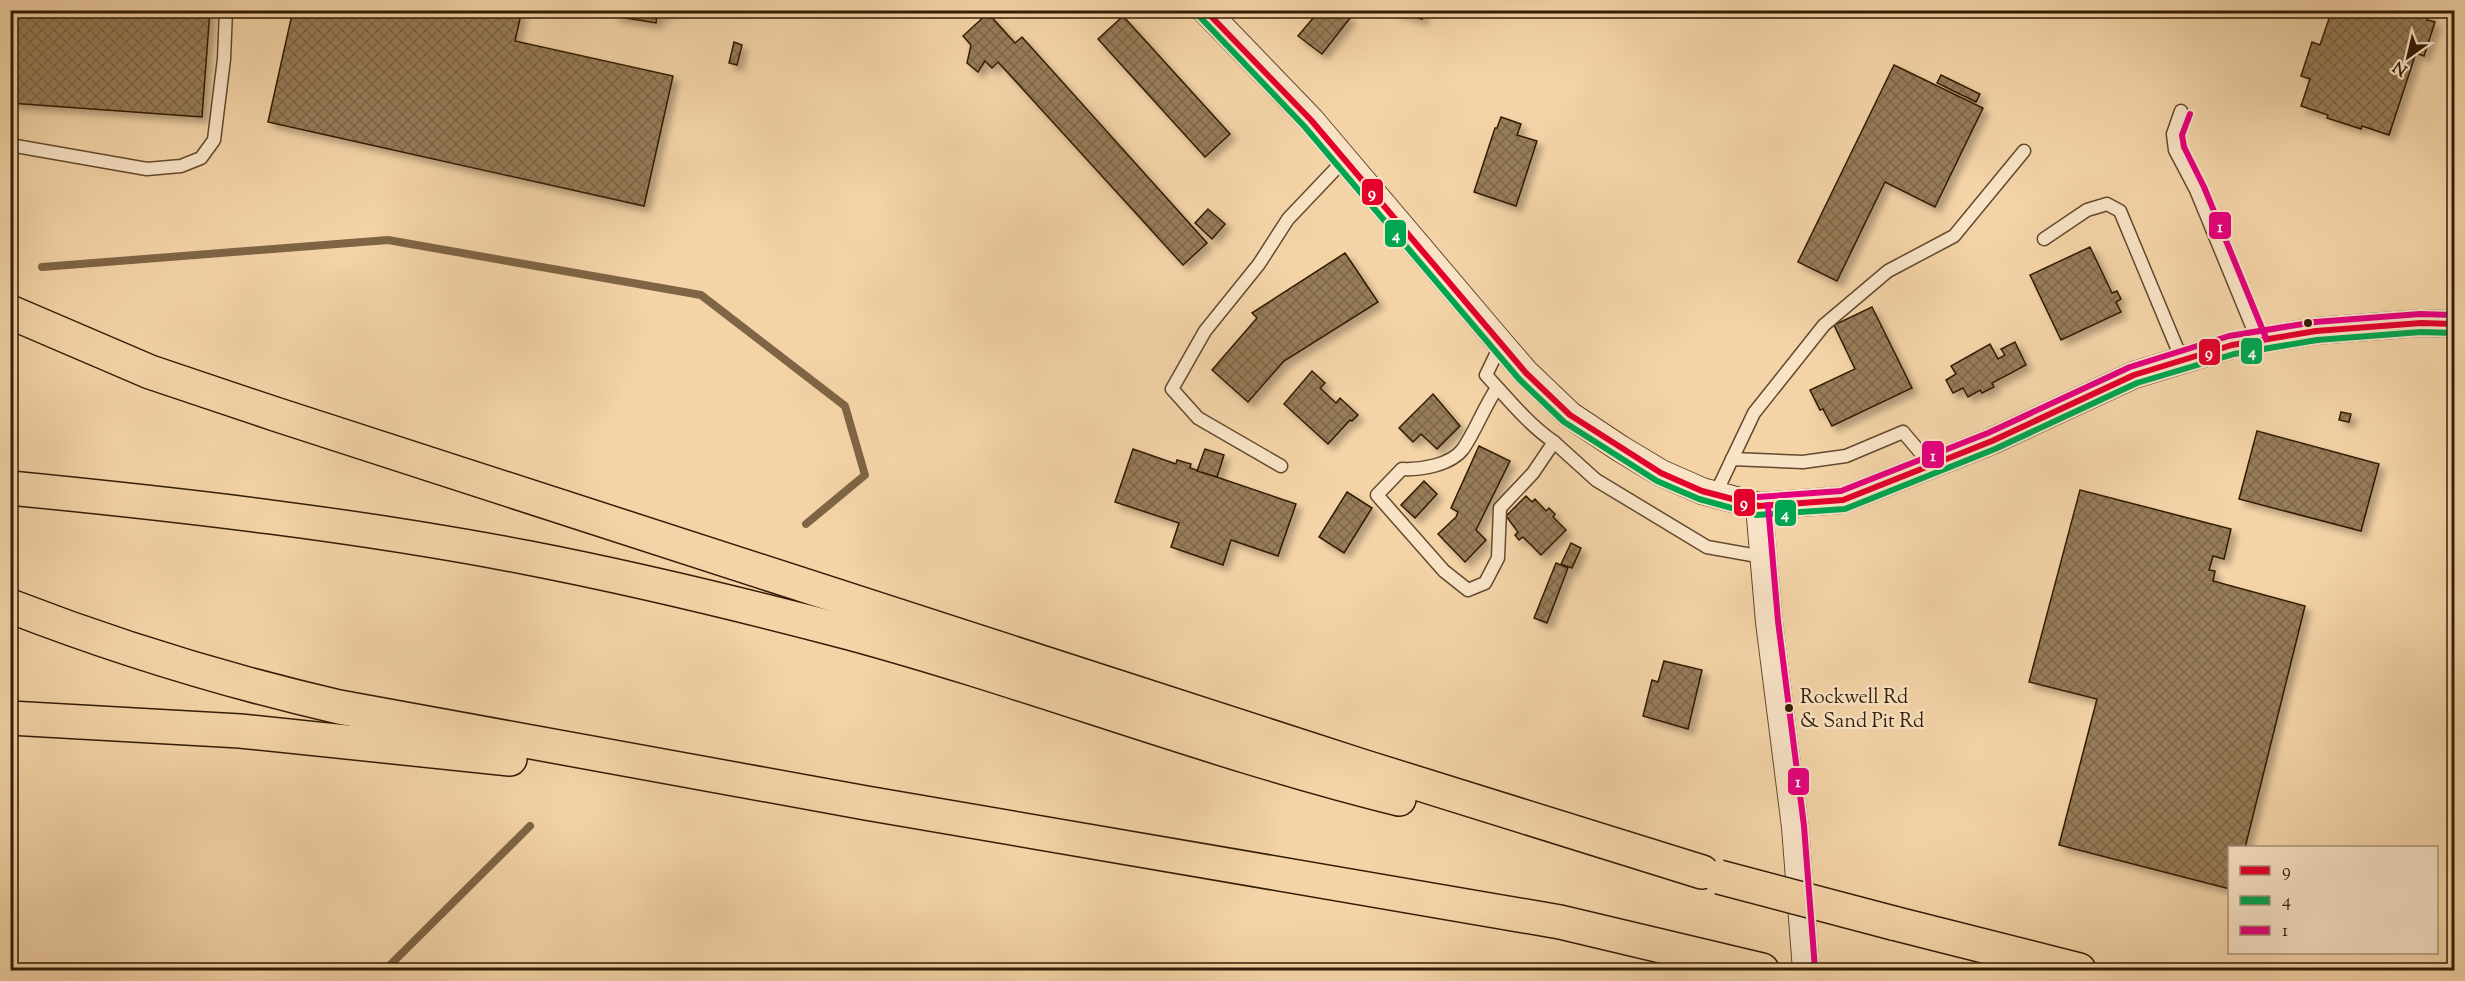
<svg xmlns="http://www.w3.org/2000/svg" width="2465" height="981" font-family="'Sorts Mill Goudy',serif">
	<style>
		.lines { fill: none; stroke-linecap: round; stroke-linejoin: round }
		.stream { stroke: #7f6545; stroke-width: 8 }
		.building { fill: url(#building-cross-hatch); stroke: #331c05; stroke-width: 1.5; filter: url(#shadow) }
		.lane-casing { stroke: #634a2e; stroke-width: 15 }
		.street-casing { stroke: #634a2e; stroke-width: 28 }
		.highway-casing { stroke: #331c05; stroke-width: 36 }
		.lane { stroke: #f8e3c6; stroke-width: 12 }
		.street { stroke: #f8e3c6; stroke-width: 26 }
		.highway { stroke: #f4d4a7; stroke-width: 33 }
		.highway-bridge-casing { stroke: #331c05; stroke-width: 36; stroke-linecap: butt }
		.highway-bridge { stroke: #f4d4a7; stroke-width: 33 }
		.bus-1-casing { stroke: #f8e3c6; stroke-width: 10 }
		.bus-2-casing { stroke: #f8e3c6; stroke-width: 10 }
		.bus-3-casing { stroke: #f8e3c6; stroke-width: 10 }
		.bus-1 { stroke: #e4002b; stroke-width: 6 }
		.bus-2 { stroke: #00a651; stroke-width: 6 }
		.bus-3 { stroke: #e5007d; stroke-width: 6 }
		.bus-dot { fill: #331c05; stroke: #f8e3c6; stroke-width: 2 }
		.labels { text-anchor: middle; stroke-width: 4.5; stroke-linejoin: round; paint-order: stroke }
		.bus-label { font-size: 20px; fill: #331c05; stroke: #f8e3c6; text-anchor: start }
		.line-badge { stroke: #f8e3c6; stroke-width: 2 }
		.badge-label { font-size: 16px; text-anchor: middle; font-weight: bold; fill: #fff }
	</style>
	<defs>
		<pattern id="building-cross-hatch" width="8" height="8" patternUnits="userSpaceOnUse" patternTransform="scale(1.5)"><rect width="8" height="8" fill="#977c59"/><path d="M0 0l8 8M0 8l8-8" fill="none" stroke="#7c6548"/></pattern>
		<filter id="shadow"><feDropShadow dx="5.5" dy="5.5" stdDeviation="3" flood-color="#0004"/></filter>
	</defs>
	<rect width="100%" height="100%" fill="#f4d4a7"/>
	<filter id="stains"><feTurbulence type="fractalNoise" baseFrequency=".00333" numOctaves="4"/><feColorMatrix values="0 0 0 0 .2 0 0 0 0 .09 0 0 0 0 .02 0 0 0 .5 -.17"/></filter>
	<radialGradient id="worn" r=".72"><stop offset=".6" stop-color="#630" stop-opacity="0"/><stop offset="1" stop-color="#630" stop-opacity=".3"/></radialGradient>
	<g class="lines">
		<!-- stream -->
		<g class="stream">
			<polyline points="42,267 388,240 701,295 845,406 865,475 806,524"/>
			<polyline points="385,970 530,826"/>
		</g>
	</g>
	<!-- building -->
	<g class="building">
		<polygon points="10,10 210,10 202,117 10,103"/>
		<polygon points="293,10 376,10 402,16 404,10 522,10 515,41 673,76 644,206 268,122"/>
		<polygon points="614,10 666,10 665,15 657,15 656,23 614,16"/>
		<polygon points="1310,10 1340,10 1350,18 1322,54 1298,36 1314,17 1308,13"/>
		<polygon points="1390,10 1424,10 1422,19"/>
		<polygon points="2332,10 2430,10 2427,20 2435,22 2424,56 2416,53 2389,135 2362,126 2361,129 2327,118 2328,115 2301,106 2310,79 2301,76 2312,42 2320,45"/>
		<polygon points="988,13 1015,43 1022,37 1207,243 1183,265 998,62 992,68 985,61 978,72 967,63 971,45 963,36"/>
		<polygon points="1123,16 1230,134 1205,157 1098,39"/>
		<polygon points="734,42 742,45 737,65 729,63"/>
		<polygon points="1894,65 1983,108 1935,207 1885,182 1837,281 1798,262"/>
		<polygon points="1941,75 1980,94 1976,102 1937,83"/>
		<polygon points="1501,117 1521,124 1517,135 1537,141 1516,206 1474,192 1495,128 1497,128"/>
		<polygon points="1208,209 1225,224 1212,239 1195,223"/>
		<polygon points="2090,247 2112,293 2117,291 2121,299 2116,302 2121,312 2061,340 2030,275"/>
		<polygon points="1345,253 1378,302 1284,361 1248,402 1212,370 1257,318 1252,313"/>
		<polygon points="1872,307 1912,388 1832,426 1823,409 1820,410 1810,390 1855,369 1834,325"/>
		<polygon points="2015,342 2026,365 1992,383 1994,387 1982,393 1980,390 1968,397 1963,388 1953,393 1946,380 1956,374 1951,366 1990,344 1998,359 2005,355 2001,349"/>
		<polygon points="1312,371 1325,383 1320,388 1336,403 1340,398 1358,415 1352,421 1350,420 1328,444 1284,404"/>
		<polygon points="1433,394 1460,426 1437,449 1421,434 1413,442 1399,428"/>
		<polygon points="2341,412 2351,414 2349,422 2339,420"/>
		<polygon points="2257,431 2379,464 2361,531 2239,499"/>
		<polygon points="1479,446 1510,461 1476,530 1486,540 1465,562 1438,534 1456,517 1458,512 1451,508"/>
		<polygon points="1133,449 1176,464 1177,460 1191,464 1190,468 1296,504 1278,556 1231,540 1223,565 1171,547 1179,523 1115,502"/>
		<polygon points="1205,449 1224,455 1217,477 1197,471"/>
		<polygon points="1424,481 1437,494 1415,518 1401,505"/>
		<polygon points="2080,490 2231,529 2224,559 2213,556 2209,570 2215,571 2213,581 2305,606 2245,848 2230,848 2230,889 2059,845 2097,699 2029,682"/>
		<polygon points="1347,492 1372,508 1344,553 1319,537"/>
		<polygon points="1526,496 1532,502 1535,499 1546,511 1549,508 1555,514 1553,517 1566,530 1541,555 1523,537 1519,540 1515,535 1518,532 1506,516"/>
		<polygon points="1571,543 1581,548 1572,568 1561,564"/>
		<polygon points="1556,563 1568,568 1547,623 1534,618"/>
		<polygon points="1664,661 1702,670 1688,729 1643,716 1652,680 1658,682"/>
	</g>
	<g class="lines">
		<!-- lane casing -->
		<g class="lane-casing">
			<g id="lane">
				<polyline points="2181,111 2173,134 2175,150 2196,190 2258,341"/>
				<polyline points="10,145 147,169 181,166 201,158 214,140 224,59 226,10"/>
				<polyline points="2044,239 2087,210 2107,204 2120,211 2182,360"/>
				<path d="M1497,388C1484,407 1476,430 1463,449C1451,465 1421,470 1402,469L1377,495L1444,571L1468,590L1485,583L1498,558L1500,508L1533,473L1554,442C1528,424 1508,399 1486,375L1501,344"/>
				<polyline points="1554,442 1596,480 1707,547 1763,557"/>
				<polyline points="1732,459 1803,462 1846,456 1903,432 1931,465"/>
				<polyline points="1281,466 1198,418 1172,389 1205,331 1259,264 1288,219 1345,159"/>
				<polyline points="1715,495 1754,413 1824,325 1888,271 1954,236 2024,151"/>
			</g>
		</g>
		<!-- street casing -->
		<g class="street-casing">
			<g id="street">
				<polyline points="1205,10 1311,120 1501,344 1526,373 1570,415 1621,449 1661,473 1702,491 1759,506 1843,500 1992,441 2134,375 2232,345 2316,331 2421,323 2454,324"/>
				<polyline points="1759,506 1769,622 1795,827 1806,970"/>
			</g>
		</g>
		<!-- highway casing -->
		<g class="highway-casing">
			<g id="highway">
				<polyline points="10,312 150,372 275,414 1365,767 1702,872"/>
				<path d="M10,488C184,505 358,525 529,558C637,579 744,605 850,633C1034,683 1213,753 1399,799"/>
				<path d="M10,606C118,648 227,681 339,707L866,803L1560,922L1762,970"/>
				<polyline points="10,718 240,731 510,759"/>
				<polyline points="1893,923 2079,970"/>
			</g>
		</g>
		<!-- lane -->
		<use href="#lane" class="lane"/>
		<!-- street -->
		<use href="#street" class="street"/>
		<!-- highway -->
		<use href="#highway" class="highway"/>
		<!-- highway-bridge casing -->
		<g class="highway-bridge-casing">
			<polyline id="highway-bridge" points="1719,877 1893,923"/>
		</g>
		<!-- highway-bridge -->
		<use href="#highway-bridge" class="highway-bridge"/>
		<!-- bus-1 casing -->
		<g class="bus-1-casing">
			<polyline id="bus-1" points="1205,10 1311,120 1526,373 1570,415 1661,473 1702,491 1759,506 1843,500 1992,441 2134,375 2232,345 2316,331 2421,323 2454,324"/>
		</g>
		<!-- bus-2 casing -->
		<g class="bus-2-casing">
			<polyline id="bus-2" points="1199,16 1304,126 1519,379 1564,422 1657,481 1699,499 1757,515 1845,509 1995,449 2137,383 2234,354 2317,340 2421,332 2454,333"/>
		</g>
		<!-- bus-3 casing -->
		<g class="bus-3-casing">
			<g id="bus-3">
				<polyline points="2190,114 2182,135 2184,147 2204,187 2266,338"/>
				<polyline points="1758,497 1841,491 1988,433 2130,367 2229,336 2315,322 2420,314 2454,315"/>
				<polyline points="1768,505 1778,621 1804,826 1815,969"/>
			</g>
		</g>
		<!-- bus-1 -->
		<use href="#bus-1" class="bus-1"/>
		<!-- bus-2 -->
		<use href="#bus-2" class="bus-2"/>
		<!-- bus-3 -->
		<use href="#bus-3" class="bus-3"/>
	</g>
	<!-- markers -->
	<g class="bus-dot">
		<circle cx="2308" cy="323" r="5"/>
		<circle cx="1789" cy="708" r="5"/>
	</g>
	<g class="labels">
		<!-- bus labels -->
		<g class="bus-label">
			<text x="1800" y="703">Rockwell Rd<tspan x="1800" dy="24">&amp; Sand Pit Rd</tspan></text>
		</g>
	</g>
	<g class="line-badge">
		<rect x="1361" y="178" width="23" height="28" rx="6" fill="#e4002b"/>
		<rect x="2208" y="211" width="24" height="29" rx="6" fill="#e5007d"/>
		<rect x="1384" y="219" width="23" height="29" rx="6" fill="#00a651"/>
		<rect x="2240" y="337" width="23" height="28" rx="6" fill="#00a651"/>
		<rect x="2198" y="338" width="23" height="28" rx="6" fill="#e4002b"/>
		<rect x="1921" y="440" width="24" height="29" rx="6" fill="#e5007d"/>
		<rect x="1733" y="488" width="23" height="29" rx="6" fill="#e4002b"/>
		<rect x="1774" y="499" width="23" height="28" rx="6" fill="#00a651"/>
		<rect x="1787" y="767" width="23" height="29" rx="6" fill="#e5007d"/>
	</g>
	<g class="badge-label">
		<text x="1372" y="198">9</text>
		<text x="2220" y="232">1</text>
		<text x="1396" y="240">4</text>
		<text x="2252" y="357">4</text>
		<text x="2209" y="358">9</text>
		<text x="1933" y="461">1</text>
		<text x="1744" y="508">9</text>
		<text x="1785" y="519">4</text>
		<text x="1798" y="787">1</text>
	</g>
	<!-- margin -->
	<rect width="2465" height="981" fill="none" stroke="#f4d4a7" stroke-width="36"/>
	<rect x="12" y="12" width="2441" height="957" fill="none" stroke="#331c05" stroke-width="3"/>
	<rect x="18" y="18" width="2429" height="945" fill="none" stroke="#331c05" stroke-width="1.5"/>
	<!-- legend -->
	<rect x="2228" y="846" width="210" height="108" fill="#f8e3c6" stroke="#a99379" stroke-width="1.5"/>
	<rect x="2240" y="866" width="30" height="9" fill="#e4002b" stroke="#a99379" stroke-width="1.5"/>
	<text x="2282" y="876" font-size="18" fill="#331c05">9</text>
	<rect x="2240" y="896" width="30" height="9" fill="#00a651" stroke="#a99379" stroke-width="1.5"/>
	<text x="2282" y="906" font-size="18" fill="#331c05">4</text>
	<rect x="2240" y="926" width="30" height="9" fill="#e5007d" stroke="#a99379" stroke-width="1.5"/>
	<text x="2282" y="936" font-size="18" fill="#331c05">1</text>
	<!-- north arrow -->
	<g transform="translate(2408 57) rotate(214)" stroke="#f8e3c6" stroke-width="4.5" paint-order="stroke">
	<path d="M0-4.5L10 22L0 15L-10 22Z" fill="#331c05"/>
	<text y="-9" font-size="16" font-weight="bold" text-anchor="middle" fill="#331c05">N</text>
	</g>
	<rect width="100%" height="100%" filter="url(#stains)"/>
	<rect width="100%" height="100%" fill="url(#worn)"/>
</svg>
